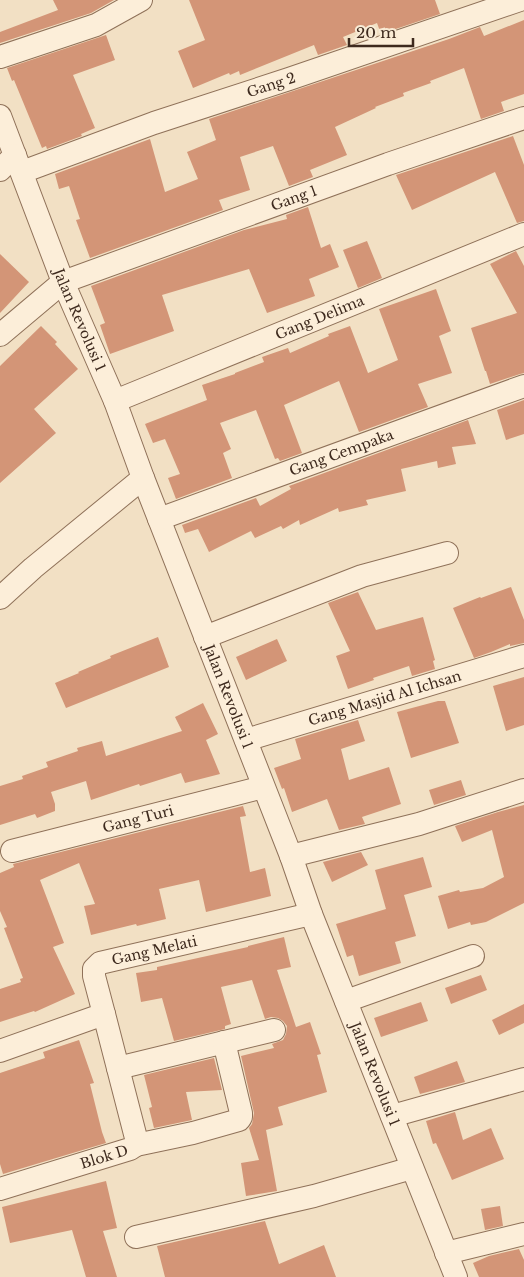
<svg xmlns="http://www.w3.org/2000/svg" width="524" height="1277" font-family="'Libre Baskerville',serif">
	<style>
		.building { fill: #d39577 }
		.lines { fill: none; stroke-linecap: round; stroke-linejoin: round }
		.minor-casing { stroke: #8f7159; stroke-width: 24 }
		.minor { stroke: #fceed9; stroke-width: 22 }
		.labels { text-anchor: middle; stroke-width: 4.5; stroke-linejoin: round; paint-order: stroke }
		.street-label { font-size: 14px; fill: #3e2a1e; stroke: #f9ebd5 }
	</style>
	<rect width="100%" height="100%" fill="#f2e0c4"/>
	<!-- building -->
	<g class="building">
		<polygon points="53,0 114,0 91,13 0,43 0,32 58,10"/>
		<polygon points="189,0 435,0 440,14 381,34 377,23 343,37 347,45 318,55 314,45 240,75 239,71 230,75 229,73 193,88 178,51 205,40"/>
		<polygon points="524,20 524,94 501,102 504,111 481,119 464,68 430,81 431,83 403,93 404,96 375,107 376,108 335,127 347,155 310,170 313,177 289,186 273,146 240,157 250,190 219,200 223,210 90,258 76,220 80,219 69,186 59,189 55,174 150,139 165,192 198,179 187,152 216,140 209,119 449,39 480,27 484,36"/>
		<polygon points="106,35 115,60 73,75 95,128 81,134 82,136 47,149 46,146 42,148 14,80 12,81 7,68"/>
		<polygon points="513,136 524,165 524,221 517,223 495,172 412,210 396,175"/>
		<polygon points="308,207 321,248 330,244 339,267 309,279 315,296 267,313 249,269 162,295 174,331 110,354 100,325 105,323 91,286 244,230 287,219 286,215"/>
		<polygon points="367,241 382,278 358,288 343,250"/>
		<polygon points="516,251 524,266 524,373 520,374 490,384 486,371 485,371 471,328 517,313 490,264"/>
		<polygon points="0,254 29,282 0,313"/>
		<polygon points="436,289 451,331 439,336 452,373 418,384 428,407 359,432 339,381 284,405 302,453 280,461 278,458 275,459 256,410 220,423 231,449 223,453 232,478 176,499 168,478 180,474 165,439 153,443 145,424 207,400 202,385 235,374 235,373 264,362 262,357 288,348 290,353 329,336 328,334 350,326 368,373 398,360 379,309"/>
		<polygon points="41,326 57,342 55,344 78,369 34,409 56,433 0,483 0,366"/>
		<polygon points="524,400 524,434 506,440 497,410"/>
		<polygon points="468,420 476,444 452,447 456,464 438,468 437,461 401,469 406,491 366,500 368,505 339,512 338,508 300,525 299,520 283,529 281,526 255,538 251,531 209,552 198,529 185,533 182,525 256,498 260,506 291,489 289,486"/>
		<polygon points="511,587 524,620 524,643 510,646 510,644 491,652 474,658 453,608 480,597 481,598"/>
		<polygon points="358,592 376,630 423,617 435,660 433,661 435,669 412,676 409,666 373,678 374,680 348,689 336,656 350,651 328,603"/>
		<polygon points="158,637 169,667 66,708 55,683 79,673 78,672 111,658 110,656"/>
		<polygon points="277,639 287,661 246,680 236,657"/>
		<polygon points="524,677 524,725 506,731 493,686"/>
		<polygon points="438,701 445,701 459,743 411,758 397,712"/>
		<polygon points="203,703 218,734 206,740 220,774 185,783 181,773 140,786 139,784 91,800 86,781 51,792 55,804 55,811 37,818 35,814 0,825 0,786 23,779 22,776 48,767 46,762 78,751 77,748 102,741 106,756 182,731 175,717"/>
		<polygon points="358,720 365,741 341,749 349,780 389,767 401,804 362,817 365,824 339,830 327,799 292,812 284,788 282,789 274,768 301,759 295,739"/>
		<polygon points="461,780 466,795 434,805 429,790"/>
		<polygon points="524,805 524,903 486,922 471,925 470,922 448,929 438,896 459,890 460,892 483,888 504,877 492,830 462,842 455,826 498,812"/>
		<polygon points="243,806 246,816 240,817 250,872 265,868 271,896 206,912 199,880 159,889 166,919 137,926 136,924 91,935 84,906 95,904 79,863 40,880 64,943 53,947 75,994 35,1012 34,1011 0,1022 0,989 21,982 20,979 23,978 4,928 7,927 0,911 0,873 14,867 13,864"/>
		<polygon points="361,852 368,865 332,882 323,862"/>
		<polygon points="423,857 432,887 404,895 416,936 395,942 401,963 359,976 353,955 347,957 336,924 386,909 375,870"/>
		<polygon points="284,937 291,967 277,970 296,1027 310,1022 321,1054 317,1055 327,1092 278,1107 283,1125 266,1130 277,1191 246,1196 241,1163 259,1160 249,1128 252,1124 254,1113 241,1056 274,1048 272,1044 283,1040 286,1034 287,1026 283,1021 278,1018 271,1017 265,1019 252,980 221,987 231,1024 225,1026 225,1029 174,1041 162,998 141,1002 136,973 157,970 157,967 248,947 248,946"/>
		<polygon points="481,975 487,990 451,1004 445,988"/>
		<polygon points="421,1002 428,1021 381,1037 374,1018"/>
		<polygon points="524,1004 524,1023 499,1035 492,1020"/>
		<polygon points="79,1040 94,1083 90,1084 102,1132 106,1143 3,1174 0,1164 0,1073 45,1058 43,1052"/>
		<polygon points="214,1058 222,1090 186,1092 192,1120 154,1128 149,1108 152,1107 144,1075"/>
		<polygon points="457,1061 465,1082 420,1094 414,1077"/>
		<polygon points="455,1112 463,1140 491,1128 504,1159 452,1180 436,1143 433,1144 426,1121"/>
		<polygon points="106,1181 117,1228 103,1231 117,1277 86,1277 72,1230 10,1243 2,1207"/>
		<polygon points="500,1206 503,1226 485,1230 481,1209"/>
		<polygon points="265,1221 279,1264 324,1245 336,1277 165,1277 157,1246"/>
		<polygon points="519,1249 524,1260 524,1277 479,1277 473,1263 489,1256"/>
	</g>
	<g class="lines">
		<!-- minor casing -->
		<g class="minor-casing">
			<g id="minor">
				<polyline points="0,57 96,25 141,0"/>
				<path id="s1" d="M0,116L63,282L115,401L143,478L291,856L311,914L456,1277"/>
				<polyline points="0,170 15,155"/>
				<path id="s2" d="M22,172L154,123L289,79L520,0"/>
				<path id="s3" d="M0,335L63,282L388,164L524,118"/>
				<path id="s4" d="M115,401L524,234"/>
				<path id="s5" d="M159,519L524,386"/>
				<polyline points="0,598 33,568 143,478"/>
				<polyline points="205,637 362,576 447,553"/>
				<path id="s6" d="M246,740L524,656"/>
				<path id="s7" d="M12,851L263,787"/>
				<polyline points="291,856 419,824 524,790"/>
				<polyline points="346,1001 473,956"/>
				<path id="s8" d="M0,1051L104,1014L94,976V969L100,963L311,914"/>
				<polyline points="118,1068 274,1030"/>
				<polyline points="392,1116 524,1079"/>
				<polyline points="136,1145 193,1133 239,1120 241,1117 241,1113 224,1042"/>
				<path id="s9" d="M0,1189L130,1149L136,1145V1138L104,1014"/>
				<polyline points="136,1237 314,1196 412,1168"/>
				<polyline points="446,1253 524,1234"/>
			</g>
		</g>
		<!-- minor -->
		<use href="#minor" class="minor"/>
	</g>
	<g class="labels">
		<!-- street labels -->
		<g class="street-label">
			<text dy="5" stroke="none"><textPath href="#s2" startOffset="264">Gang 2</textPath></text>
			<text dy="5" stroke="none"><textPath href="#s3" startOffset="328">Gang 1</textPath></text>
			<text dy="5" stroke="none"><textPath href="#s4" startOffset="221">Gang Delima</textPath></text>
			<text dy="5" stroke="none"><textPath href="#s1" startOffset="219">Jalan Revolusi 1</textPath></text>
			<text dy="5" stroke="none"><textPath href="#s5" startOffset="194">Gang Cempaka</textPath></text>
			<text dy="5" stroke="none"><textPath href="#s1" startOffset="624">Jalan Revolusi 1</textPath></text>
			<text dy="5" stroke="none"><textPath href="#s6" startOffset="145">Gang Masjid Al Ichsan</textPath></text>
			<text dy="5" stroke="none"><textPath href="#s7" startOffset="130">Gang Turi</textPath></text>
			<text dy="5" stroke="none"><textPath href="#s8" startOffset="221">Gang Melati</textPath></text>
			<text dy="5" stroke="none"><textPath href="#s1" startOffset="1029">Jalan Revolusi 1</textPath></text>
			<text dy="5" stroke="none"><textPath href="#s9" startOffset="109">Blok D</textPath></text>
		</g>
	</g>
	<!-- scale -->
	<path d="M349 38v8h64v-8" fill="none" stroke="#3e2a1e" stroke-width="2.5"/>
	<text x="356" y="38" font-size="15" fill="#3e2a1e" stroke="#f9ebd5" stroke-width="4" paint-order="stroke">20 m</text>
</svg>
